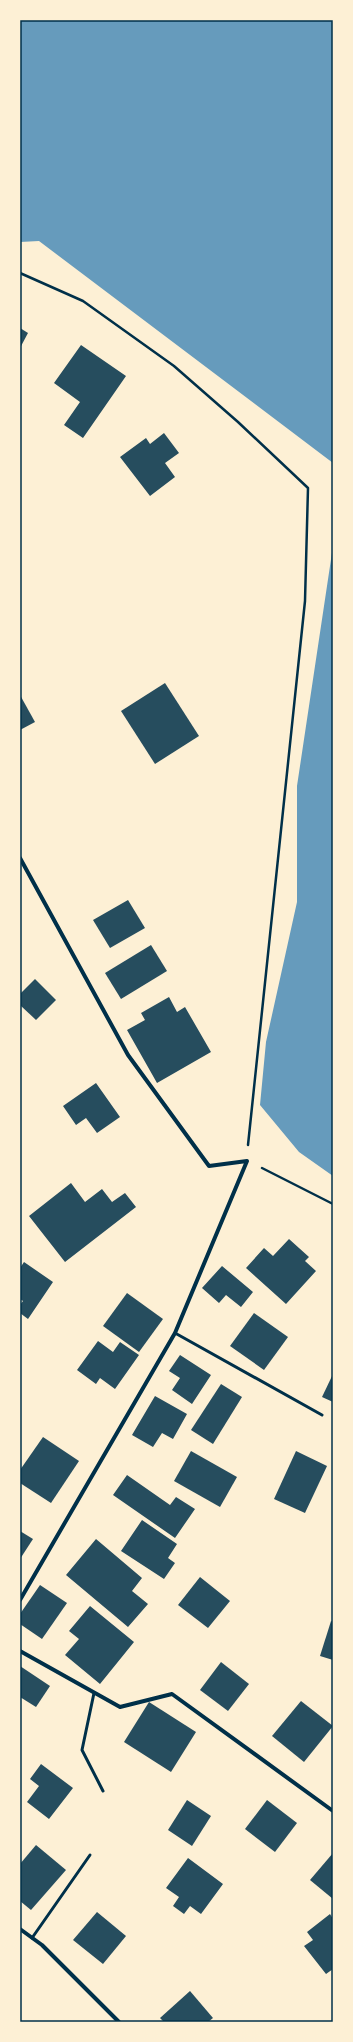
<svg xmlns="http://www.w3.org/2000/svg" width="353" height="2042" font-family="Raleway,sans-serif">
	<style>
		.water { fill: #669bbc }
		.building { fill: #264d5e }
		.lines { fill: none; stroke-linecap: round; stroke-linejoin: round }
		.path { stroke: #003049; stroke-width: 2.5 }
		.service { stroke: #003049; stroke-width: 3 }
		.minor { stroke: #003049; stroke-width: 4 }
		.neatline { fill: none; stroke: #003049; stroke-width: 1.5 }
	</style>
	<rect width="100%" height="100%" fill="#fdf0d5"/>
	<!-- water -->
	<g class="water">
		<polygon points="20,20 333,20 333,463 39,241 20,242"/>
		<polygon points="333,546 333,1176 299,1152 260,1105 266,1042 297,902 297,786"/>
	</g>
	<!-- building -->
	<g class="building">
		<polygon points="20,328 28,333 20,348"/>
		<polygon points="81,345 126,376 83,438 64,425 80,402 54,383"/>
		<polygon points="164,433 179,453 165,463 175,477 150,496 120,457 146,438 150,444"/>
		<polygon points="165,683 199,736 155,764 121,711"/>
		<polygon points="20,695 35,722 20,730"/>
		<polygon points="128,900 145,928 110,948 93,920"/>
		<polygon points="151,945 167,971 121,999 105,973"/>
		<polygon points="35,979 56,1000 36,1020 20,1005 20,994"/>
		<polygon points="169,997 177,1012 185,1007 211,1052 157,1083 127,1030 145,1020 141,1013"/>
		<polygon points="96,1083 120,1117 97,1133 86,1118 76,1125 63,1106"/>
		<polygon points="71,1183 85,1202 102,1189 112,1202 125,1193 136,1207 65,1262 29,1216"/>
		<polygon points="289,1239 309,1257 305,1261 316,1271 286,1304 246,1268 264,1248 273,1256"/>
		<polygon points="24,1262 53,1282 28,1319 20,1313 20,1305 23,1301 20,1299 20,1268"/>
		<polygon points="222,1266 253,1292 241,1307 226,1295 219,1303 202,1288"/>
		<polygon points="127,1293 163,1319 139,1352 103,1326"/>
		<polygon points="254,1313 288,1337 264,1370 230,1346"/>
		<polygon points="98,1341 113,1352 120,1342 139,1355 115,1389 100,1378 96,1384 77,1370"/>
		<polygon points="180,1355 211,1375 192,1404 172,1390 180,1378 169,1371"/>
		<polygon points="333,1374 333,1402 322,1397"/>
		<polygon points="221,1384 242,1397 213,1444 191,1430"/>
		<polygon points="155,1396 187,1414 173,1439 162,1433 153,1447 132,1435"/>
		<polygon points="43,1437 79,1461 51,1503 20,1483 20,1470"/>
		<polygon points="191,1451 237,1477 220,1507 174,1481"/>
		<polygon points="296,1451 327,1466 305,1513 274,1499"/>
		<polygon points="127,1475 170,1505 176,1497 195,1509 175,1538 113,1495"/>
		<polygon points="142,1520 177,1544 168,1558 175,1563 164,1579 121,1551"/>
		<polygon points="20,1531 33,1539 20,1559"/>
		<polygon points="96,1539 142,1578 132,1591 148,1604 128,1627 66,1575"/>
		<polygon points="200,1577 230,1601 208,1628 178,1605"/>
		<polygon points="40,1585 67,1603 42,1639 20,1624 20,1614"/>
		<polygon points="90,1606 134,1642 100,1684 65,1655 79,1639 69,1631"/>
		<polygon points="331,1621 333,1622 333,1660 320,1656"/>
		<polygon points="221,1662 249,1684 228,1711 200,1690"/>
		<polygon points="20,1666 50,1686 36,1707 20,1697"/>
		<polygon points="301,1701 333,1726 304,1762 272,1736"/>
		<polygon points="149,1702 196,1732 171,1772 124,1742"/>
		<polygon points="41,1764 73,1788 49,1819 27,1802 39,1786 30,1779"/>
		<polygon points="187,1800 211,1816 192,1846 168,1830"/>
		<polygon points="267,1800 297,1823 275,1852 245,1829"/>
		<polygon points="36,1845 66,1870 31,1910 20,1901 20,1864"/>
		<polygon points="333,1853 333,1899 310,1880"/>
		<polygon points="188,1858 223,1884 201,1914 190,1906 184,1914 173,1906 179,1897 166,1888"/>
		<polygon points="97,1912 126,1936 103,1964 73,1940"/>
		<polygon points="330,1914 333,1919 333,1969 326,1974 304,1946 313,1940 307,1932"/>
		<polygon points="190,1991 213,2018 208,2022 164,2022 160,2018"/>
	</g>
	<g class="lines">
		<!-- path -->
		<g class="path">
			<polyline points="20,273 83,301 174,366 238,422 308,488 305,601 248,1145"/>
			<polyline points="262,1168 333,1204"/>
		</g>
		<!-- service -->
		<g class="service">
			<polyline points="175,1333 322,1415"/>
			<polyline points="94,1693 82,1750 103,1791"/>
			<polyline points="32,1938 90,1855"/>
		</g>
		<!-- minor -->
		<g class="minor">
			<polyline points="20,858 128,1055 209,1166 247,1161 175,1333 20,1600"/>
			<polyline points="20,1651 120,1707 172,1694 333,1811"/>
			<polyline points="20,1929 42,1945 119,2022"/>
		</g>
	</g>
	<!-- border -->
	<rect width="353" height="2042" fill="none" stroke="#fdf0d5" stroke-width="42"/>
	<rect x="21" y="21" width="311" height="2000" class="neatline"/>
</svg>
